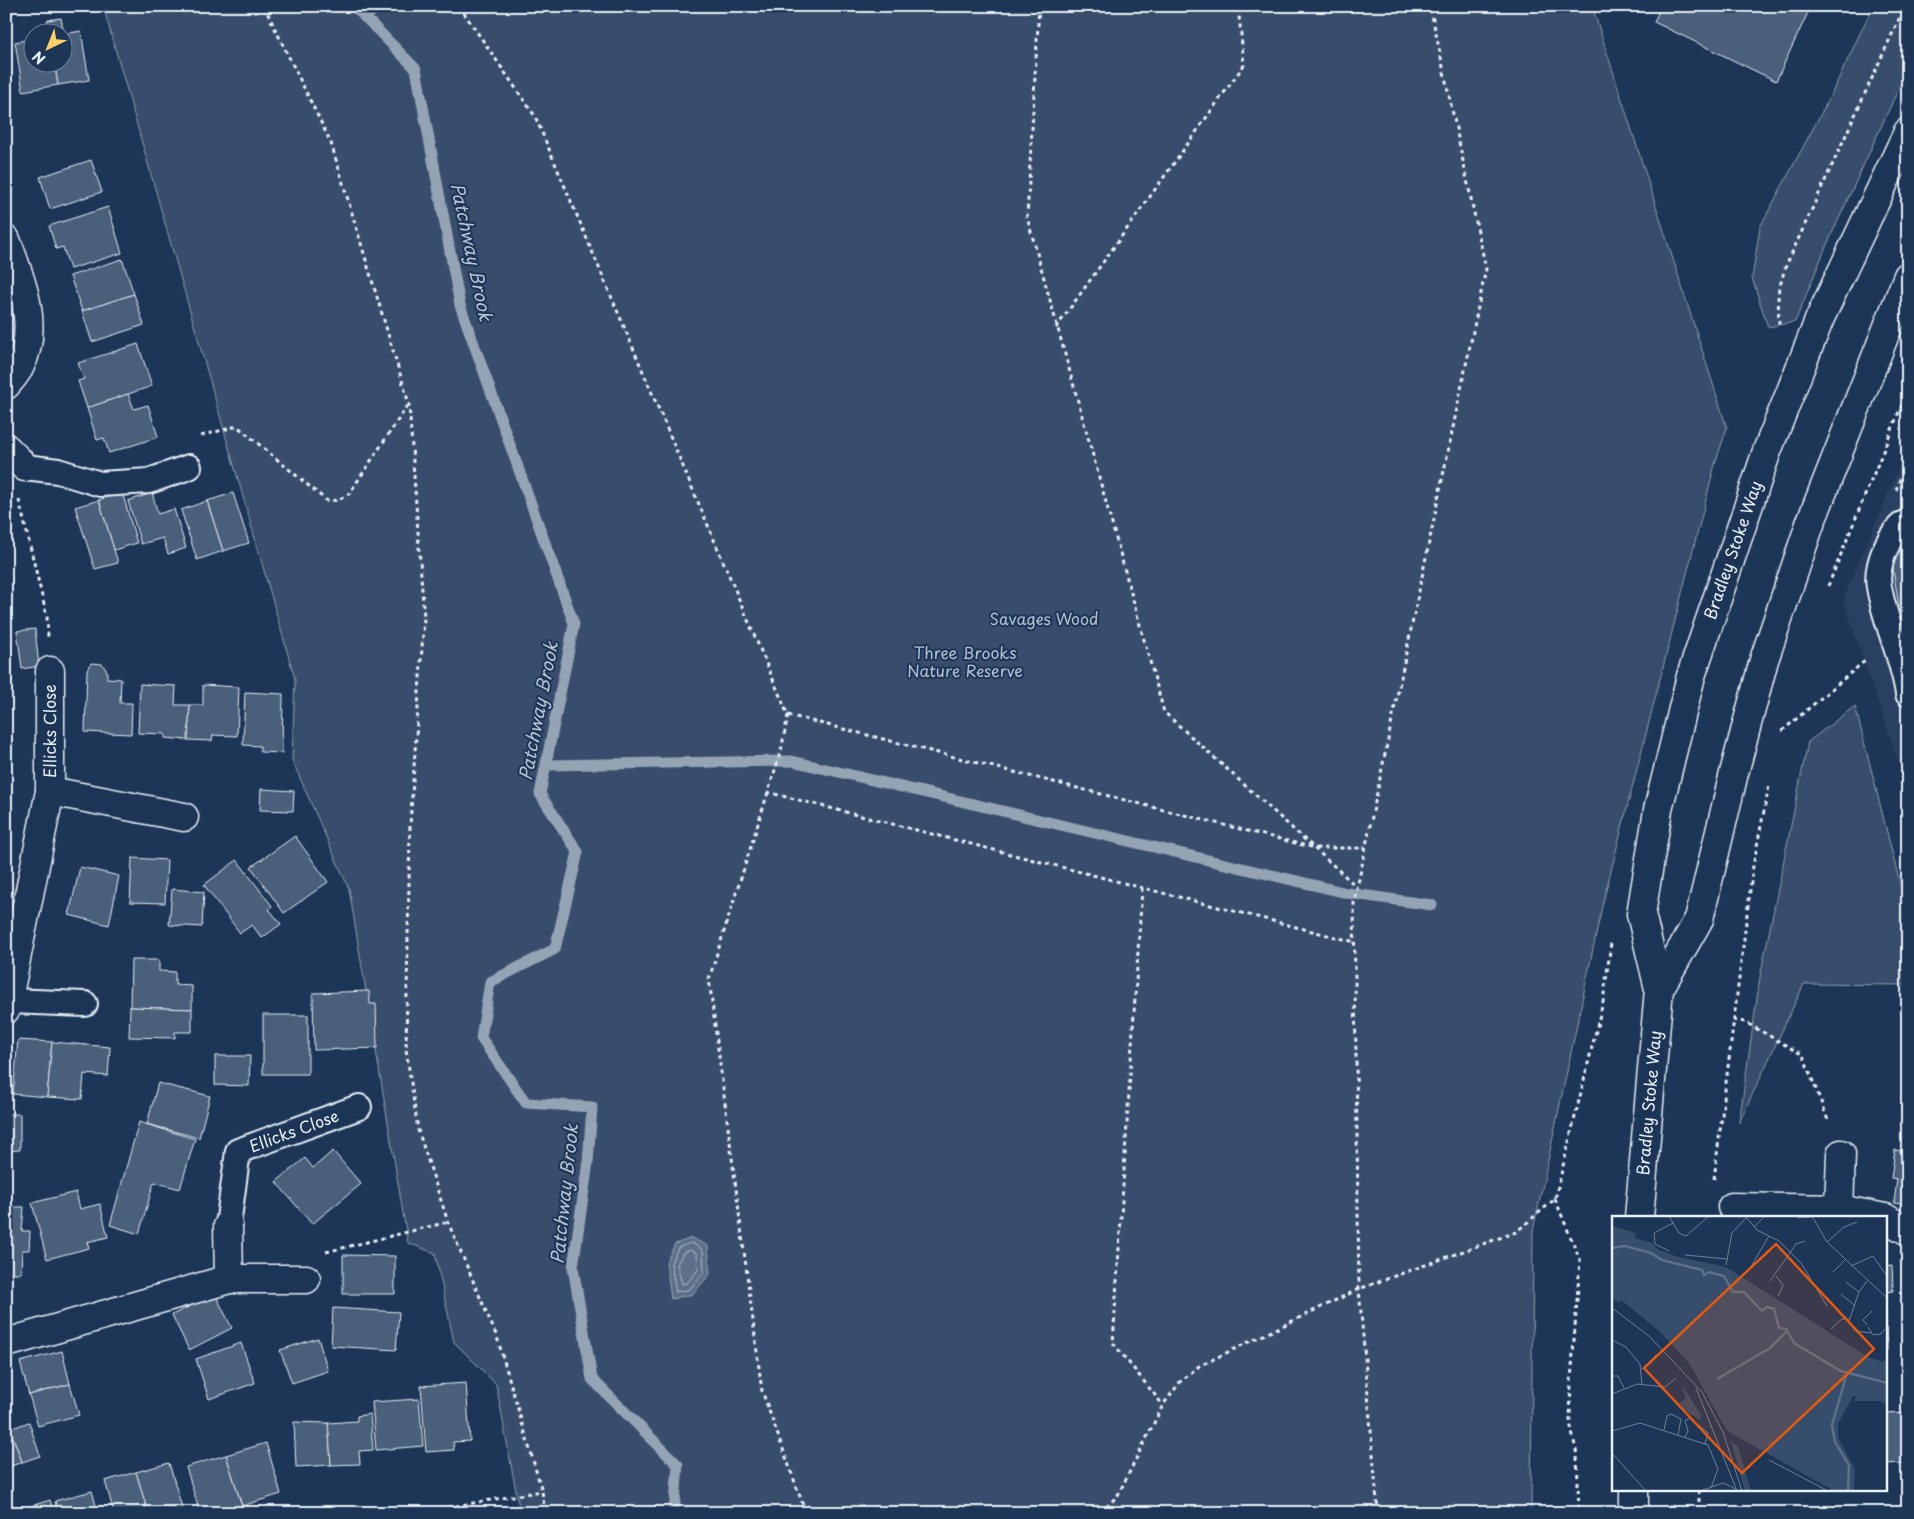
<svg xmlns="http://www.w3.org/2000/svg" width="1914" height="1519" font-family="'Playpen Sans',sans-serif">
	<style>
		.built { fill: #2a4162 }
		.green { fill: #374d6c; stroke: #909fb2 }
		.water { fill: #5d7089; stroke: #95a4b5 }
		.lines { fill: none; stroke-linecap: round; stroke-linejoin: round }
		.shore { stroke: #b0bdcc; stroke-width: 1 }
		.stream { stroke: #95a4b5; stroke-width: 11 }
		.building { fill: #495e7a; stroke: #e8f1f8 }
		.lane-casing { stroke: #e8f1f8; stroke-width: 28 }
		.street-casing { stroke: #e8f1f8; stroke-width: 31 }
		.secondary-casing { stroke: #e8f1f8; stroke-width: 31 }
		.path { stroke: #e8f1f8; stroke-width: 3; stroke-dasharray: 4 4; stroke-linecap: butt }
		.lane { stroke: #1d3557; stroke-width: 24 }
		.street { stroke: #1d3557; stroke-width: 28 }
		.secondary { stroke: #1d3557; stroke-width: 28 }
		.labels { text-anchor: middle; stroke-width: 4; stroke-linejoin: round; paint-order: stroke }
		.street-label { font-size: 16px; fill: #e8f1f8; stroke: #1d3557 }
		.park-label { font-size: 16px; fill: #b3c0ce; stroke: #1d3557 }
		.water-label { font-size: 18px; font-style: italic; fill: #b7c4d1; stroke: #1d3557 }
		.inset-river { fill: none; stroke: #5d7089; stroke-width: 2.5 }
		.inset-road { fill: none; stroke: #6e8097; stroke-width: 1 }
		.view { fill: #e8590c; fill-opacity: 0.15; stroke: #e8590c; stroke-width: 2.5 }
		.inset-edge { fill: none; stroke: #e8f1f8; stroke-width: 2.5 }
	</style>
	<rect width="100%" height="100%" fill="#1d3557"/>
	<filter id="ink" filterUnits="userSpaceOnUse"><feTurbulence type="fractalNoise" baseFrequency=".02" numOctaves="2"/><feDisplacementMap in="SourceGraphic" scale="10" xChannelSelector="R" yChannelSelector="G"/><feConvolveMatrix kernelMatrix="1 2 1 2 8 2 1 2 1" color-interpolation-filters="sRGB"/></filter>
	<g filter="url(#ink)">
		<!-- built -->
		<polygon class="built" points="1908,446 1908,790 1843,600"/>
		<!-- green -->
		<g class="green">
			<polygon points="103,6 1592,6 1727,428 1715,464 1603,902 1533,1231 1531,1513 520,1513 496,1384 454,1342 435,1253 408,1243 349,889 292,760 295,679"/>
			<polygon points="1873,6 1908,6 1908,68 1825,249 1795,322 1768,327 1752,278 1760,227 1830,97"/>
			<polygon points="1855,706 1908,915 1908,985 1804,984 1739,1123 1760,977 1808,742"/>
		</g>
		<!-- water -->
		<polygon class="water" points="692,1238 708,1246 710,1274 693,1294 671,1299 666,1262 675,1244"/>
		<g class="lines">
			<!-- shore -->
			<g class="shore">
				<polygon points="692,1243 703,1250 704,1272 690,1289 676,1292 671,1263 678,1248"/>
				<polygon points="691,1250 697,1254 698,1270 687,1283 682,1284 677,1264 683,1253"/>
			</g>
			<!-- stream -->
			<g class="stream">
				<polyline points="354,6 416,69 460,305 574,624 540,794 578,852 555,949 490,982 481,1038 526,1103 592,1107 588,1162 573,1267 592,1379 678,1465 674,1513"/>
				<polyline points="364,17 380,6"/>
				<polyline points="546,765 792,761 1347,893 1432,905"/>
			</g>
		</g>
		<!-- building -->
		<g class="building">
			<polygon points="1661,6 1811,6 1776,81 1654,22"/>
			<polygon points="61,18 64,34 81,31 89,80 58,85 54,62 62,62 62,32 49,32 47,20"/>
			<polygon points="32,39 32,62 54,62 58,85 23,91 15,42"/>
			<polygon points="91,160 102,192 50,209 40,177"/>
			<polygon points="108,207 122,253 70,269 63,247 56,249 49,226"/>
			<polygon points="122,259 134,294 82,311 70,276"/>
			<polygon points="134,294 144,325 92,342 82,311"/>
			<polygon points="138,344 152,386 87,408 78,381 84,379 78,363"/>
			<polygon points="128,394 134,409 148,405 158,437 109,453 104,438 97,440 87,408"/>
			<polygon points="122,492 137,543 114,550 99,500"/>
			<polygon points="152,493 158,514 174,509 186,548 168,554 163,538 141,544 128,501"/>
			<polygon points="233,493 249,543 223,551 207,501"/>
			<polygon points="99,500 118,563 95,569 75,507"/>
			<polygon points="207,501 223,551 197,560 181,510"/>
			<polygon points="1908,547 1908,663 1890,550"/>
			<polygon points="35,629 39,666 22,669 17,631"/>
			<polygon points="92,663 102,664 107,671 107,678 121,679 120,703 132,703 131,734 85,732 87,670"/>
			<polygon points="140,684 176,686 175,705 190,705 188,740 165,738 165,734 138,733"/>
			<polygon points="203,685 239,687 237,736 213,735 212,741 188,740 190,705 203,705"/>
			<polygon points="245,692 283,694 282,753 260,752 260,746 243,745"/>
			<polygon points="261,789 294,791 293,811 260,810"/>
			<polygon points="295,836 328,882 284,913 251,867"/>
			<polygon points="132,858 167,860 165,903 130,902"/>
			<polygon points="237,860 272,906 269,909 281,924 262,938 252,925 240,933 204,885"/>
			<polygon points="80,867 119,876 109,925 69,915"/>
			<polygon points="172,889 204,892 202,927 169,925"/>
			<polygon points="131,960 159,960 159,971 175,972 175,985 192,986 192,1009 130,1007"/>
			<polygon points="369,991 370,1004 376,1004 377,1048 314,1050 313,993"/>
			<polygon points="130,1007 192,1009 192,1032 175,1032 175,1038 129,1037"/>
			<rect x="263" y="1015" width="45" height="59"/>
			<polygon points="18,1040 52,1042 47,1097 13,1094"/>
			<polygon points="52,1042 110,1047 108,1076 84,1074 82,1099 47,1097"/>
			<polygon points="215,1056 250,1056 249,1086 215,1085"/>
			<polygon points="158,1083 210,1096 199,1138 147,1124"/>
			<polygon points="6,1114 20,1114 20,1150 6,1151"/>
			<polygon points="139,1122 195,1139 180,1189 154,1182 139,1234 110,1225"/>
			<polygon points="1895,1150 1908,1152 1908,1205 1894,1203 1897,1179 1891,1178"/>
			<polygon points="333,1151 361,1184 312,1224 276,1182 305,1158 313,1168"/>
			<polygon points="76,1192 80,1209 100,1204 108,1237 87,1242 89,1248 47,1259 32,1203"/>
			<polygon points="6,1195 10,1198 10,1207 24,1207 22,1231 30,1231 29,1250 22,1250 21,1273 6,1273"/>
			<polygon points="343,1255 395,1256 395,1294 343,1294"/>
			<polygon points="1892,1265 1893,1291 1885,1292 1885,1266"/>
			<polygon points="215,1294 232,1328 189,1350 172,1315"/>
			<polygon points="1885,1294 1887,1350 1885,1350"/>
			<polygon points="333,1308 399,1312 396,1350 331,1346"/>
			<polygon points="318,1338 328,1371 292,1383 280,1350"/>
			<polygon points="1908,1340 1908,1379 1904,1379 1903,1341"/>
			<polygon points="241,1343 255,1383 209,1399 196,1359"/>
			<polygon points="62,1351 70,1384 29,1395 20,1362"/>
			<polygon points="466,1383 470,1441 453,1442 454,1450 426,1452 421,1386"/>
			<polygon points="70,1384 79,1415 38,1426 29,1395"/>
			<polygon points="419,1399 423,1446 376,1450 372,1402"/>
			<polygon points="1908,1413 1908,1463 1885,1464 1885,1414"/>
			<polygon points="370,1414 373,1450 359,1451 360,1464 331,1465 328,1423 357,1421 357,1416"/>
			<polygon points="29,1422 40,1456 22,1462 10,1429"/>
			<polygon points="294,1422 328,1423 331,1465 296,1467"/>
			<polygon points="10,1429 22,1462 6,1468 6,1430"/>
			<polygon points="266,1443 281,1494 242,1506 226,1455"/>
			<polygon points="226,1455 242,1506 219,1513 200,1513 186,1467"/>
			<polygon points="169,1463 183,1511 148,1513 136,1472"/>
			<polygon points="136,1472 148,1513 114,1513 105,1481"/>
			<polygon points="92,1491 98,1513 58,1513 55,1501"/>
			<polygon points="50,1500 54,1513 9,1513"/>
		</g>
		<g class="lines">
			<!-- lane casing -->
			<g class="lane-casing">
				<g id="lane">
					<polyline points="25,467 58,471 100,484 149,481 189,467"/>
					<path d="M1908,521C1889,530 1875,567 1879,587C1885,623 1903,658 1908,694"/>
					<polyline points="9,1001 85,1004"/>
					<polyline points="228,1226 238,1151 359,1107"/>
				</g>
			</g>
			<!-- street casing -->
			<g class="street-casing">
				<g id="street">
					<path d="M6,240C21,279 40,326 20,366C17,373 11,379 6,385"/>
					<polyline points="6,448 25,467"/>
					<polyline points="50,791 184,817"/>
					<polyline points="6,1009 50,791 50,671"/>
					<polyline points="1732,1207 1839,1209 1885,1218"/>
					<polyline points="1839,1209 1841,1154"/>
					<polyline points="1885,1218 1908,1231"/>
					<polyline points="228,1226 229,1279"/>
					<polyline points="6,1343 229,1279 306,1279"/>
				</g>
			</g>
			<!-- secondary casing -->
			<g class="secondary-casing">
				<g id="secondary">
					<polyline points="1659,989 1699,919 1734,773 1764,660 1810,524 1908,276"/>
					<polyline points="1639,1218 1659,989 1641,914 1658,810 1691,676 1767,451 1820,318 1908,132"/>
					<polyline points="1634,1490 1634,1513"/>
				</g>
			</g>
			<!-- path -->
			<g class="path">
				<polyline points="264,6 331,143 409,404 424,618 410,826 406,1049 418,1130 448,1222 497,1337 542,1491 545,1513"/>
				<polyline points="459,6 535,116 788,715 781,751 709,979 762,1391 806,1513"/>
				<polyline points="1039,6 1027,217 1164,712 1356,886"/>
				<polyline points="1779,324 1778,293 1785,268 1905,6"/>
				<polyline points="1056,328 1244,65 1238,6"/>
				<polyline points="201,436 237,426 327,501 338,500 349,494 408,405"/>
				<polyline points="1896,490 1908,458"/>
				<polyline points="19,500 47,617 48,638"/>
				<polyline points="1828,586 1908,390"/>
				<polyline points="788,715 1315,848 1365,848"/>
				<polyline points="1782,731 1866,660"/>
				<polyline points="767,792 1355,942"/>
				<polyline points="1142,888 1113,1343 1163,1405"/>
				<polyline points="1733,1020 1745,1022 1803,1055 1829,1123"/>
				<polyline points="1714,1179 1753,866 1769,786"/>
				<polyline points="1555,1199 1580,1260 1571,1380 1570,1423 1577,1455 1579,1513"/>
				<polyline points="326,1252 448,1222"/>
				<polyline points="1699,1490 1699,1513"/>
				<polyline points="416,1513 542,1491"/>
				<polyline points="1101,1513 1118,1495 1163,1405 1180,1382 1199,1366 1359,1289 1516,1232 1555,1199 1603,1002 1611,943"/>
				<polyline points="1378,1513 1359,1289 1354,903 1486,269 1430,6"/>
			</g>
			<!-- lane -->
			<use href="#lane" class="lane"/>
			<!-- street -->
			<use href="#street" class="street"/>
			<!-- secondary -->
			<use href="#secondary" class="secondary"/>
		</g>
	</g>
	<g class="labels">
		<!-- street labels -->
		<g class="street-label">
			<text transform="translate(1733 550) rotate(-71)" y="6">Bradley Stoke Way</text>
			<text transform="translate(50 731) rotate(-90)" y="6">Ellicks Close</text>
			<text transform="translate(1649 1103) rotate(-85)" y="6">Bradley Stoke Way</text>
			<text transform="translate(294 1131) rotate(-20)" y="6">Ellicks Close</text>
		</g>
		<!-- park labels -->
		<g class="park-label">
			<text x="1044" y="625">Savages Wood</text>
			<text x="965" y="659">Three Brooks<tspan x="965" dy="18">Nature Reserve</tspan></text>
		</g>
		<!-- water labels -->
		<g class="water-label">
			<text transform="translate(471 252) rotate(78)" y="6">Patchway Brook</text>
			<text transform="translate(539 711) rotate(-79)" y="6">Patchway Brook</text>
			<text transform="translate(565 1194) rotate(-84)" y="6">Patchway Brook</text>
		</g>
	</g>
	<!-- overview -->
	<g transform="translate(1612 1216)">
		<rect width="275" height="275" fill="#1d3557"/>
		<path d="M0,10L24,17L23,22L40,27L45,33L66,41L114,51L256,141L271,146L275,139V189L268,185H242L244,180H241L226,208V221L243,254L242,275H222L115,215L77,147L47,115L9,84L8,87L0,82ZM69,168L89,199L88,204L65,189L74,182ZM119,225L126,231L139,275H133Z" fill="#374d6c"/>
		<path class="inset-river" d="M0,32L13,30L39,37L50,44L90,54L92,59L97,56L112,60L121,76H132L150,95L155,91L162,93L167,112L174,113L182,127L229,155L275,167M235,157L220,209L223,226L237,249L236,275M105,163L158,132L174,116"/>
		<path class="inset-road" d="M57,0L67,17L74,20L97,0M133,0L145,14L167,25L189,47L215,90M200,0L215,26L275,82M185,2L201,1M142,11L153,0M215,26L232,11L245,6M57,35L43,28L42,17L61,7M178,37L184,28L193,25M73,39L115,43M114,49L120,17L134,2M239,50L261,40L275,60M137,54L157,20M221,56L233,44M164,60L171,69L166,80M158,65L178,37M255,65L247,76L237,105L243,115L259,117M234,66L247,76M229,78L242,89M0,92L37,120L90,176L111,216L130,275M255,109L251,104L260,95M256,111L261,119L269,118L273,113M219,113L230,103H237M0,124L14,131L28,148L30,168M30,153L44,139M0,160H6L12,172M84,172L125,275M0,178L25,168L53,171L64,162M52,214L55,200L59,198L69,203L66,219M0,215L28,207L96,229L106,253L99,272M73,221L76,215L73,205L78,202L96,217L93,228M0,237L34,275M157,244L216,275M88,275L111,267L124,273"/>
		<path class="view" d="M164,28L262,133L130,257L32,152Z"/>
		<rect width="275" height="275" class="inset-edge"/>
	</g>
	<!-- margin -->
	<rect width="1914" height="1519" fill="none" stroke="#1d3557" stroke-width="25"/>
	<rect x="12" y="12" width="1889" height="1494" fill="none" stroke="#e8f1f8" stroke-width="2" filter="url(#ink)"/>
	<!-- north arrow -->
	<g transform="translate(48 48) rotate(223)"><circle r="24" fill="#1d3557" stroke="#6e8097"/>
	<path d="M0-4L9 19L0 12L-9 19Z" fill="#ffd166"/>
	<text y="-8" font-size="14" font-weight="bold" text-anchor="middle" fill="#e8f1f8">N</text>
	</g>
</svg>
